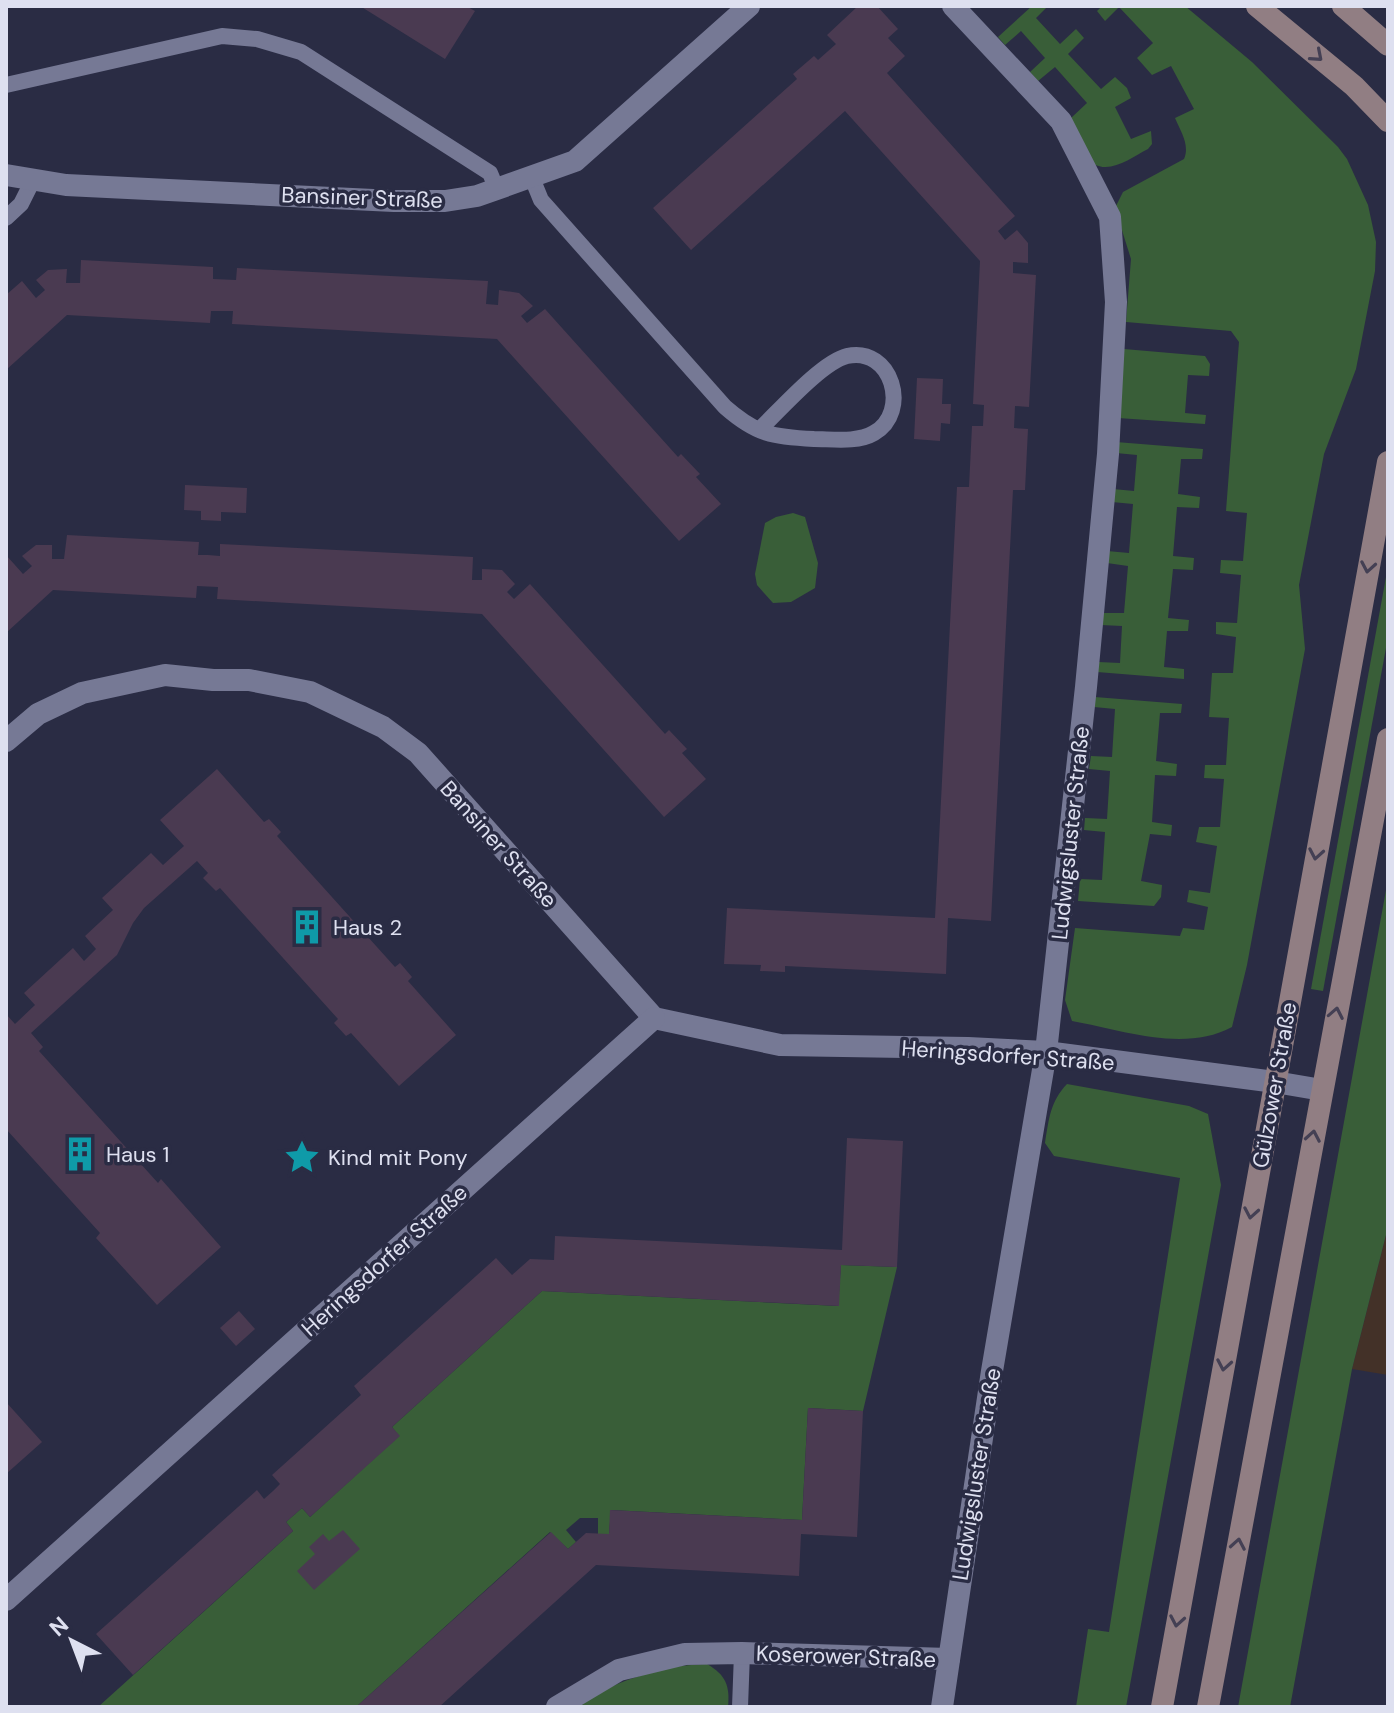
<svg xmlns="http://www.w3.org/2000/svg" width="1394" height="1713" font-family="'DM Sans',sans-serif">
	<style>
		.education { fill: #433128 }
		.green { fill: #395e38 }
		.building { fill: #4a3a51 }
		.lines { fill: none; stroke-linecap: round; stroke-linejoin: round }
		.service { stroke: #767995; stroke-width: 16 }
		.minor { stroke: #767995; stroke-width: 22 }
		.secondary { stroke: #917e83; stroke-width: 22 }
		.oneway { stroke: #444054 }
		.labels { text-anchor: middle; stroke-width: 7; stroke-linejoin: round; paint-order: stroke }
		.street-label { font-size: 22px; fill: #dee0f0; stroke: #2a2c44 }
		.poi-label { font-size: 22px; fill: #dee0f0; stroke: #2a2c44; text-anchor: start }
	</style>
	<rect width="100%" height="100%" fill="#2a2c44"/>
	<!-- education -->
	<polygon class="education" points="1388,1227 1388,1375 1352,1369"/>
	<!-- green -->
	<g class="green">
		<path d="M1032,6H1048L1036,18L1060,44L1076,29L1084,38L1068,54L1101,89L1115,77L1127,88L1131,98L1115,107L1131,139L1151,131L1152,144L1148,149C1132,157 1111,174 1094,164L1071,118L1087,103L1055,67L1038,81L1030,72L1045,58L1021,31L1005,45L998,37Z"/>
		<path d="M1102,6H1185L1252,62L1338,147L1347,159L1368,205L1376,242L1375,271L1356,369L1324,454L1299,585L1305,649L1247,965L1232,1027C1184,1053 1122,1030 1072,1021L1065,1000L1075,928L1180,936L1183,928L1204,930L1208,907L1187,902L1189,890L1210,893L1217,846L1196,842L1199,827H1220L1224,779L1204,778L1205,765H1226L1229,718L1209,717L1212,673H1233L1236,637L1216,634V622L1237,623L1241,575L1220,573L1221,560L1243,561L1247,513L1226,511L1239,342L1231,331L1126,322L1131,259L1115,208L1123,192L1184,159C1190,145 1181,132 1175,118L1194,109L1171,66L1152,75L1137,58L1153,43L1119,7L1105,21L1097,11Z"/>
		<polygon points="1124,349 1205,356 1210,364 1209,376 1188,375 1185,413 1206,415 1205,424 1118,418"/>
		<polygon points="1116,442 1203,449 1202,459 1181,459 1178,494 1200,497 1199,508 1177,507 1173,556 1194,558 1193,570 1173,569 1168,618 1189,620 1188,631 1167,631 1164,667 1184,669 1184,679 1097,672 1098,662 1120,663 1122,626 1101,625 1103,613 1124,613 1128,566 1107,563 1107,551 1129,553 1133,504 1112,502 1113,489 1134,491 1137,455 1116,453"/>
		<polygon points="793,513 805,517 818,563 815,588 791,602 773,603 757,585 755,574 765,523 776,517"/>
		<polygon points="1388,566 1388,637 1323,991 1311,989"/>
		<polygon points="1095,697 1182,704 1181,713 1160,713 1156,761 1177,764 1176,776 1155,775 1152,822 1172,825 1171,836 1150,834 1141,881 1162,885 1161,897 1154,906 1078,901 1080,879 1102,880 1105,832 1084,830 1085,818 1107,819 1110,771 1089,769 1091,756 1112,757 1115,709 1094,707"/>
		<polygon points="1388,879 1388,1227 1352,1369 1290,1707 1238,1707"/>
		<path d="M1067,1084L1189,1106L1208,1114L1221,1185L1126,1707H1076L1088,1629L1109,1632L1180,1178L1054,1156L1045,1143C1049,1119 1050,1102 1067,1084Z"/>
		<polygon points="841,1265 897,1267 863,1411 808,1408 802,1520 611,1510 609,1534 598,1534 598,1518 580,1518 566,1530 576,1542 568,1549 550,1532 356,1707 98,1707 293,1531 286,1522 302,1508 310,1517 399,1436 392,1427 542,1291 838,1306"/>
		<path d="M707,1664C726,1675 730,1686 728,1707H571C615,1683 656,1665 707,1664Z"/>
	</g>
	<!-- building -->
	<g class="building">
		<polygon points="360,6 466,6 475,11 445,59"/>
		<polygon points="858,6 877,6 898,29 888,38 905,56 887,73 1015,216 998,231 1005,240 1017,230 1028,243 1028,263 1013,262 1013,273 1036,275 1029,407 1015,406 1014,428 1028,429 1025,490 1013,490 991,921 948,918 946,974 785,966 785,972 760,971 761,965 724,964 727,908 935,918 957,487 969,487 972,426 983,426 984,405 973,404 980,261 845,111 691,250 653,208 797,79 793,74 814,56 818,60 836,44 827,35"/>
		<polygon points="81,260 213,267 213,279 236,280 237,268 488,281 486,304 498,305 499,290 519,293 533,306 521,316 527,323 545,309 678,457 681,454 700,474 696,477 721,504 679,541 497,339 232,324 233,311 211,311 210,323 67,315 6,370 6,295 22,281 36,298 45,290 36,280 48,270 67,269 66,283 80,283"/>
		<polygon points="917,378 943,379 942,404 951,404 950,424 941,423 940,441 914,439"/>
		<polygon points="185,485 247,488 246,513 221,512 221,521 201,520 201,511 184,510"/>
		<polygon points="67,535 199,542 198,555 208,555 220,556 220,544 473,557 472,580 482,580 482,569 502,570 515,584 507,592 514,599 530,584 665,734 669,730 687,749 682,753 706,779 664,817 482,614 217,599 218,587 197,586 196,598 53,590 6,633 6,555 23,574 32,566 22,556 36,545 52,545 52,559 64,559"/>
		<polygon points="217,769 264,822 269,819 281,832 277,836 395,967 400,963 412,977 408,981 456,1035 399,1086 351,1033 346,1036 334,1023 338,1019 220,888 216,891 203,878 208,873 197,861 144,908 133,923 117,955 31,1033 43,1047 39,1051 158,1183 161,1179 221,1247 157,1305 96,1238 100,1233 6,1129 6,1014 15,1024 35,1005 24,993 73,948 84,961 96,949 85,936 113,910 102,898 151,853 163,865 184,846 160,820"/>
		<polygon points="847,1138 903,1141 897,1267 841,1265 839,1306 542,1291 392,1427 400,1436 310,1517 302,1508 286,1522 293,1531 133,1675 96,1634 257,1490 264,1499 273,1491 280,1484 272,1475 361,1395 354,1386 496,1258 512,1275 530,1259 554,1260 555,1236 842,1250"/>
		<polygon points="239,1311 255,1329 236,1346 220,1328"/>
		<polygon points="6,1402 42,1442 6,1474"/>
		<polygon points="808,1408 863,1411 857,1537 801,1534 799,1576 596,1565 439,1707 356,1707 551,1532 568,1549 586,1533 609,1534 610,1510 802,1520"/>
		<polygon points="343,1530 360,1549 314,1590 297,1571 315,1554 309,1547 323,1534 329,1541"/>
	</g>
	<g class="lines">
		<!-- service -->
		<g class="service">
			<polyline points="6,85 222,36 257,39 301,52 490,173 497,190"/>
			<path d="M532,178L541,200L725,407C757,435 773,437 814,439C832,439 857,443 874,433C911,412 892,346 847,356C822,362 779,411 759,430"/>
			<polyline points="6,218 21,204 33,180"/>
			<polyline points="740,1707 742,1653"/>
		</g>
		<!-- minor -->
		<g class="minor">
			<polyline points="6,175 66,185 394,201 445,201 477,196 575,161 749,6"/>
			<polyline points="6,741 38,714 82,693 165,675 213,680 249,680 310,692 383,727 418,753 654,1018"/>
			<polyline points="654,1018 780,1045 968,1048 1046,1052 1275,1082 1322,1090"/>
			<polyline points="6,1600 654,1018"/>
			<polyline points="557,1707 619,1670 685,1654 742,1653 949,1659"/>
			<polyline points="942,1707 992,1371 1046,1052 1086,687 1108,454 1116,302 1110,217 1061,121 953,6"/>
		</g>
		<!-- secondary -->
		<g class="secondary">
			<polyline points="1257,6 1354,86 1388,121"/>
			<polyline points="1343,6 1388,45"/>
			<polyline points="1162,1707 1388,462"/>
			<polyline points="1208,1707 1388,739"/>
		</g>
	</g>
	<!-- one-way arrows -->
	<defs><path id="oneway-chevron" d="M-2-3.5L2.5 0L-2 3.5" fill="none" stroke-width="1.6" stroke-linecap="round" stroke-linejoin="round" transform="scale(2)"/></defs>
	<g class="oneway">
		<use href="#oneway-chevron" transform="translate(1317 56) rotate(41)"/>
		<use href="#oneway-chevron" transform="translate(1368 567) rotate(100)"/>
		<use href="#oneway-chevron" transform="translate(1316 854) rotate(100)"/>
		<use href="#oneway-chevron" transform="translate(1336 1013) rotate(-79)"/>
		<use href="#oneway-chevron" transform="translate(1313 1136) rotate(-80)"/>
		<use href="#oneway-chevron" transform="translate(1251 1213) rotate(100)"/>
		<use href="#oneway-chevron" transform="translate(1224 1365) rotate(100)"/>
		<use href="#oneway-chevron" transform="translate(1238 1544) rotate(-80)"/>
		<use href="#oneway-chevron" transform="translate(1177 1621) rotate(100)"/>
	</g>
	<!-- icons -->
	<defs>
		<g id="building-bare" transform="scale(2.76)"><path d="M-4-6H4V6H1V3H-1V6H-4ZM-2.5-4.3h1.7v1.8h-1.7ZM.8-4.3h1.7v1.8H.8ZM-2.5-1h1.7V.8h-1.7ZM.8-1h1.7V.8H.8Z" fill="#0f9aa8" stroke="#2a2c44" stroke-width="2.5" paint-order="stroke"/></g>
		<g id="sight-bare" transform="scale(2.76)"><path d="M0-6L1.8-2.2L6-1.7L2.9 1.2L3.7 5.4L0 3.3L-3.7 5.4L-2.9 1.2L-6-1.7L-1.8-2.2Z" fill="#0f9aa8" stroke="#2a2c44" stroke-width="2.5" paint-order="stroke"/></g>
	</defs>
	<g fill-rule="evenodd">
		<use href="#building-bare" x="307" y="927"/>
		<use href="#building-bare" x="80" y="1154"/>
		<use href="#sight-bare" x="302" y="1157"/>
	</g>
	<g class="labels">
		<!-- street labels -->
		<g class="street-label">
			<text transform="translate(362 197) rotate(2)" y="8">Bansiner Straße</text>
			<text transform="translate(1070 833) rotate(-84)" y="8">Ludwigsluster Straße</text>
			<text transform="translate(499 844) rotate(48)" y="8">Bansiner Straße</text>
			<text transform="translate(1008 1055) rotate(4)" y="8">Heringsdorfer Straße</text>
			<text transform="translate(1274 1085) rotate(-80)" y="8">Gülzower Straße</text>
			<text transform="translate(384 1260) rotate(-42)" y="8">Heringsdorfer Straße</text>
			<text transform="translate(976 1474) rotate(-81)" y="8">Ludwigsluster Straße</text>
			<text transform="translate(846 1656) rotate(2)" y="8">Koserower Straße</text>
		</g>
		<!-- poi labels -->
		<g class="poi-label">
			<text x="333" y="935">Haus 2</text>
			<text x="106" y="1162">Haus 1</text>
			<text x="328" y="1165">Kind mit Pony</text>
		</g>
	</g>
	<!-- border -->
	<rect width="1394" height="1713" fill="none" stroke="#dee0f0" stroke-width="16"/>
	<!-- north arrow -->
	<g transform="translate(72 1641) rotate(318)" stroke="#2a2c44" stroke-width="6" paint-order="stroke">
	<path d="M0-6L14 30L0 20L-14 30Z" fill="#dee0f0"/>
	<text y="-12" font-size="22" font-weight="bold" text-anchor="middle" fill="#dee0f0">N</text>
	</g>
</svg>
